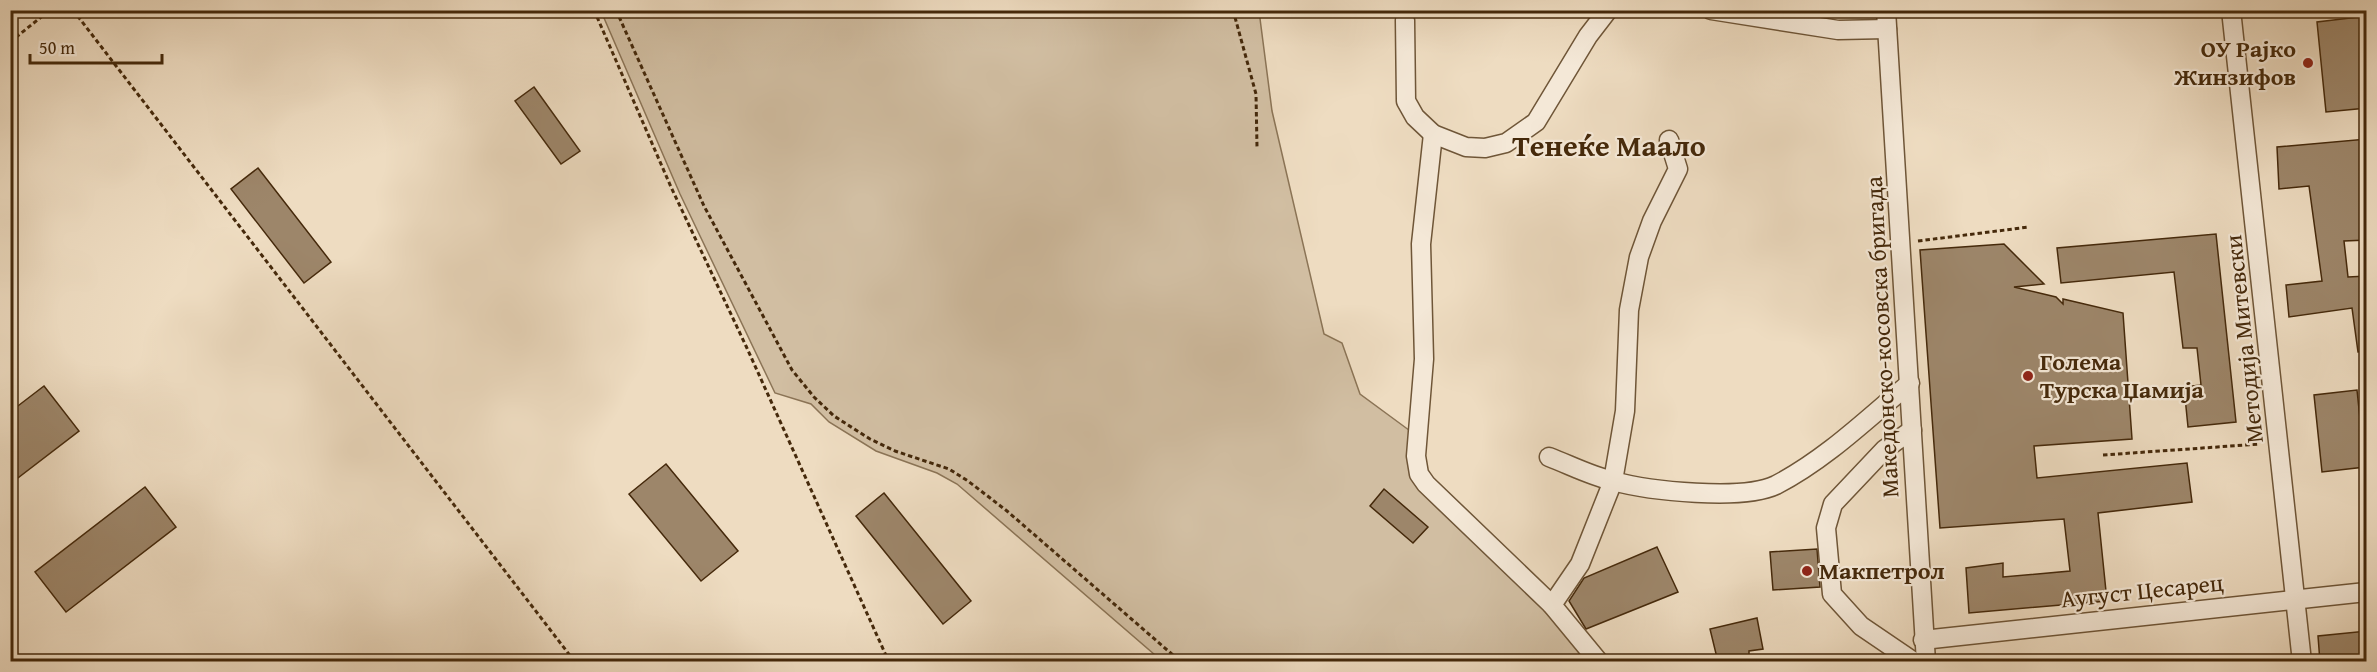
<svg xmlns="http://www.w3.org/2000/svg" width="2377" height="672" font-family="'Gentium Book Plus',serif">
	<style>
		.green { fill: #d1bea2; stroke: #8b7456; stroke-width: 1.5 }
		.building { fill: #9d866a; stroke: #45290b; stroke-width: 1.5 }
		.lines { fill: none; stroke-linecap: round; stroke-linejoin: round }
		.minor-casing { stroke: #6f5638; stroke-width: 21 }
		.path { stroke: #45290b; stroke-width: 3; stroke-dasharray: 4.5 3; stroke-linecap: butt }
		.minor { stroke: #f4e8d7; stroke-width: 18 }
		.poi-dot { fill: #8f2418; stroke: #f4e8d7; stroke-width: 2 }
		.labels { text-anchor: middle; stroke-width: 4.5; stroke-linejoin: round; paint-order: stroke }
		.poi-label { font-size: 24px; font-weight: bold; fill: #45290b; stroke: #f4e8d7; text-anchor: start }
		.street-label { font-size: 24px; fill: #45290b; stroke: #f4e8d7 }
		.district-label { font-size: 30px; font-weight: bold; fill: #45290b; stroke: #f4e8d7 }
	</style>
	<rect width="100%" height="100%" fill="#eedcc1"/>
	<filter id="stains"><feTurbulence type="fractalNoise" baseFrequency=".00333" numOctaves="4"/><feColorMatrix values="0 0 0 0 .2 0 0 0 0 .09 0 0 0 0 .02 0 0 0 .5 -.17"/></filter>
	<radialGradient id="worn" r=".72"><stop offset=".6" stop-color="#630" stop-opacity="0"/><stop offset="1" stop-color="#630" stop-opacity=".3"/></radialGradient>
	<!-- green -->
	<polygon class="green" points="601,11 1259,11 1272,111 1324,334 1342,343 1360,394 1417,436 1416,464 1599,661 1162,661 957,484 937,473 876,451 829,422 811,404 775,393 680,194"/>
	<!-- building -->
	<g class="building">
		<polygon points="2367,16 2367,108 2326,112 2317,22"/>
		<polygon points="534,87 580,151 561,164 515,101"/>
		<polygon points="2367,139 2367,240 2344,241 2348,277 2367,276 2367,351 2358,352 2352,308 2289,317 2286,285 2322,281 2309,186 2279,189 2277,147"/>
		<polygon points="258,168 331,262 304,283 231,189"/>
		<polygon points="2216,234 2236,422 2188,427 2184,387 2201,385 2197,348 2183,348 2174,272 2061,283 2057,248"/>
		<polygon points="2004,244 2044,284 2014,287 2056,297 2063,304 2063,299 2123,313 2132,439 2034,446 2037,478 2187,463 2192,502 2098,513 2107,601 1969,613 1966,568 2003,563 2003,577 2070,571 2064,519 1940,528 1920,250"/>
		<polygon points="44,386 79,431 10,484 10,412"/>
		<polygon points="2357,390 2365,467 2322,472 2314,395"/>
		<polygon points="666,464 738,551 701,581 629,494"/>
		<polygon points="145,487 176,527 66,612 35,572"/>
		<polygon points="1384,489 1428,527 1413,543 1370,506"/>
		<polygon points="884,493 971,601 943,624 856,516"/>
		<polygon points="1657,547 1678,592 1586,629 1569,601 1584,578"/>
		<polygon points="1817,549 1820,587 1773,590 1770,552"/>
		<polygon points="1757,618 1763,649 1749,651 1749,658 1718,662 1710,629"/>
		<polygon points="2367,631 2367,662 2320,662 2318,636"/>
	</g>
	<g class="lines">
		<!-- minor casing -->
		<g class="minor-casing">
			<g id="minor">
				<polyline points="1711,10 1838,30 1887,29"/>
				<polyline points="1886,10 1926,662"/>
				<polyline points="2231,10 2302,662"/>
				<polyline points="1405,20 1406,101 1415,117 1433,134 1466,147 1485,148 1506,143 1536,122 1588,36 1608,10"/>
				<polyline points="1433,134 1421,244 1424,359 1416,456 1419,474 1426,484 1552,605 1599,662"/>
				<polyline points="1912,430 1885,449 1833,504 1826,528 1832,594 1861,626 1914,662"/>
				<path d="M1549,457C1570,465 1591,476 1613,481C1649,491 1743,501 1776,485C1826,459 1867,419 1910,383"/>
				<polyline points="1552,605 1580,564 1613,481 1625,411 1629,310 1639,257 1652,221 1678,169 1669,140"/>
				<polyline points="1923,640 2366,592"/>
			</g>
		</g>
		<!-- path -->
		<g class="path">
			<polyline points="73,10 575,662"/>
			<polyline points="594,10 671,187 746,346 889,662"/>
			<polyline points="616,10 704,206 792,370 814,397 834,416 870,439 895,451 949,469 968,481 1007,511 1181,662"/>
			<polyline points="1233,10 1256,94 1257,147"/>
			<polyline points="10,42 50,10"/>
			<polyline points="1918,241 2029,227"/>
			<polyline points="2103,455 2260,444"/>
		</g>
		<!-- minor -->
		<use href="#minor" class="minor"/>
	</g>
	<!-- markers -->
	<g class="poi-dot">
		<circle cx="2308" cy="63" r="6"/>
		<circle cx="2028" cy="376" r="6"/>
		<circle cx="1807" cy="571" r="6"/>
	</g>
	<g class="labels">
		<!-- poi labels -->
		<g class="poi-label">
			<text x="2296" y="57" text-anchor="end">ОУ Рајко<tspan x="2296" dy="28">Жинзифов</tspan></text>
			<text x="2040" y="370">Голема<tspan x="2040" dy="28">Турска Џамија</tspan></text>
			<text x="1819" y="579">Макпетрол</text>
		</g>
		<!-- street labels -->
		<g class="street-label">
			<text transform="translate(1882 337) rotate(-93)" y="8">Македонско-косовска бригада</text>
			<text transform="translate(2244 339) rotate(-96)" y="8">Методија Митевски</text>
			<text transform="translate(2142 591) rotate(-6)" y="8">Аугуст Цесарец</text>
		</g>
		<!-- district labels -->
		<g class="district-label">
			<text x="1609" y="156">Тенеќе Маало</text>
		</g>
	</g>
	<!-- margin -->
	<rect width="2377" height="672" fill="none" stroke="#eedcc1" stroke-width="36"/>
	<rect x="12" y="12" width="2353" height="648" fill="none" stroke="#45290b" stroke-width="3"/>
	<rect x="18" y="18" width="2341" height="636" fill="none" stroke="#45290b" stroke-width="1.5"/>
	<!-- scale -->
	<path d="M30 54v9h132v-9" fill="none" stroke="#45290b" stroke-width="3"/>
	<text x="39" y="54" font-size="18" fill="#45290b" stroke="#f4e8d7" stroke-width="4.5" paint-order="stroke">50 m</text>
	<rect width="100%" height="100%" filter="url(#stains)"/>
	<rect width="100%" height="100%" fill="url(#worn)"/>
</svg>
